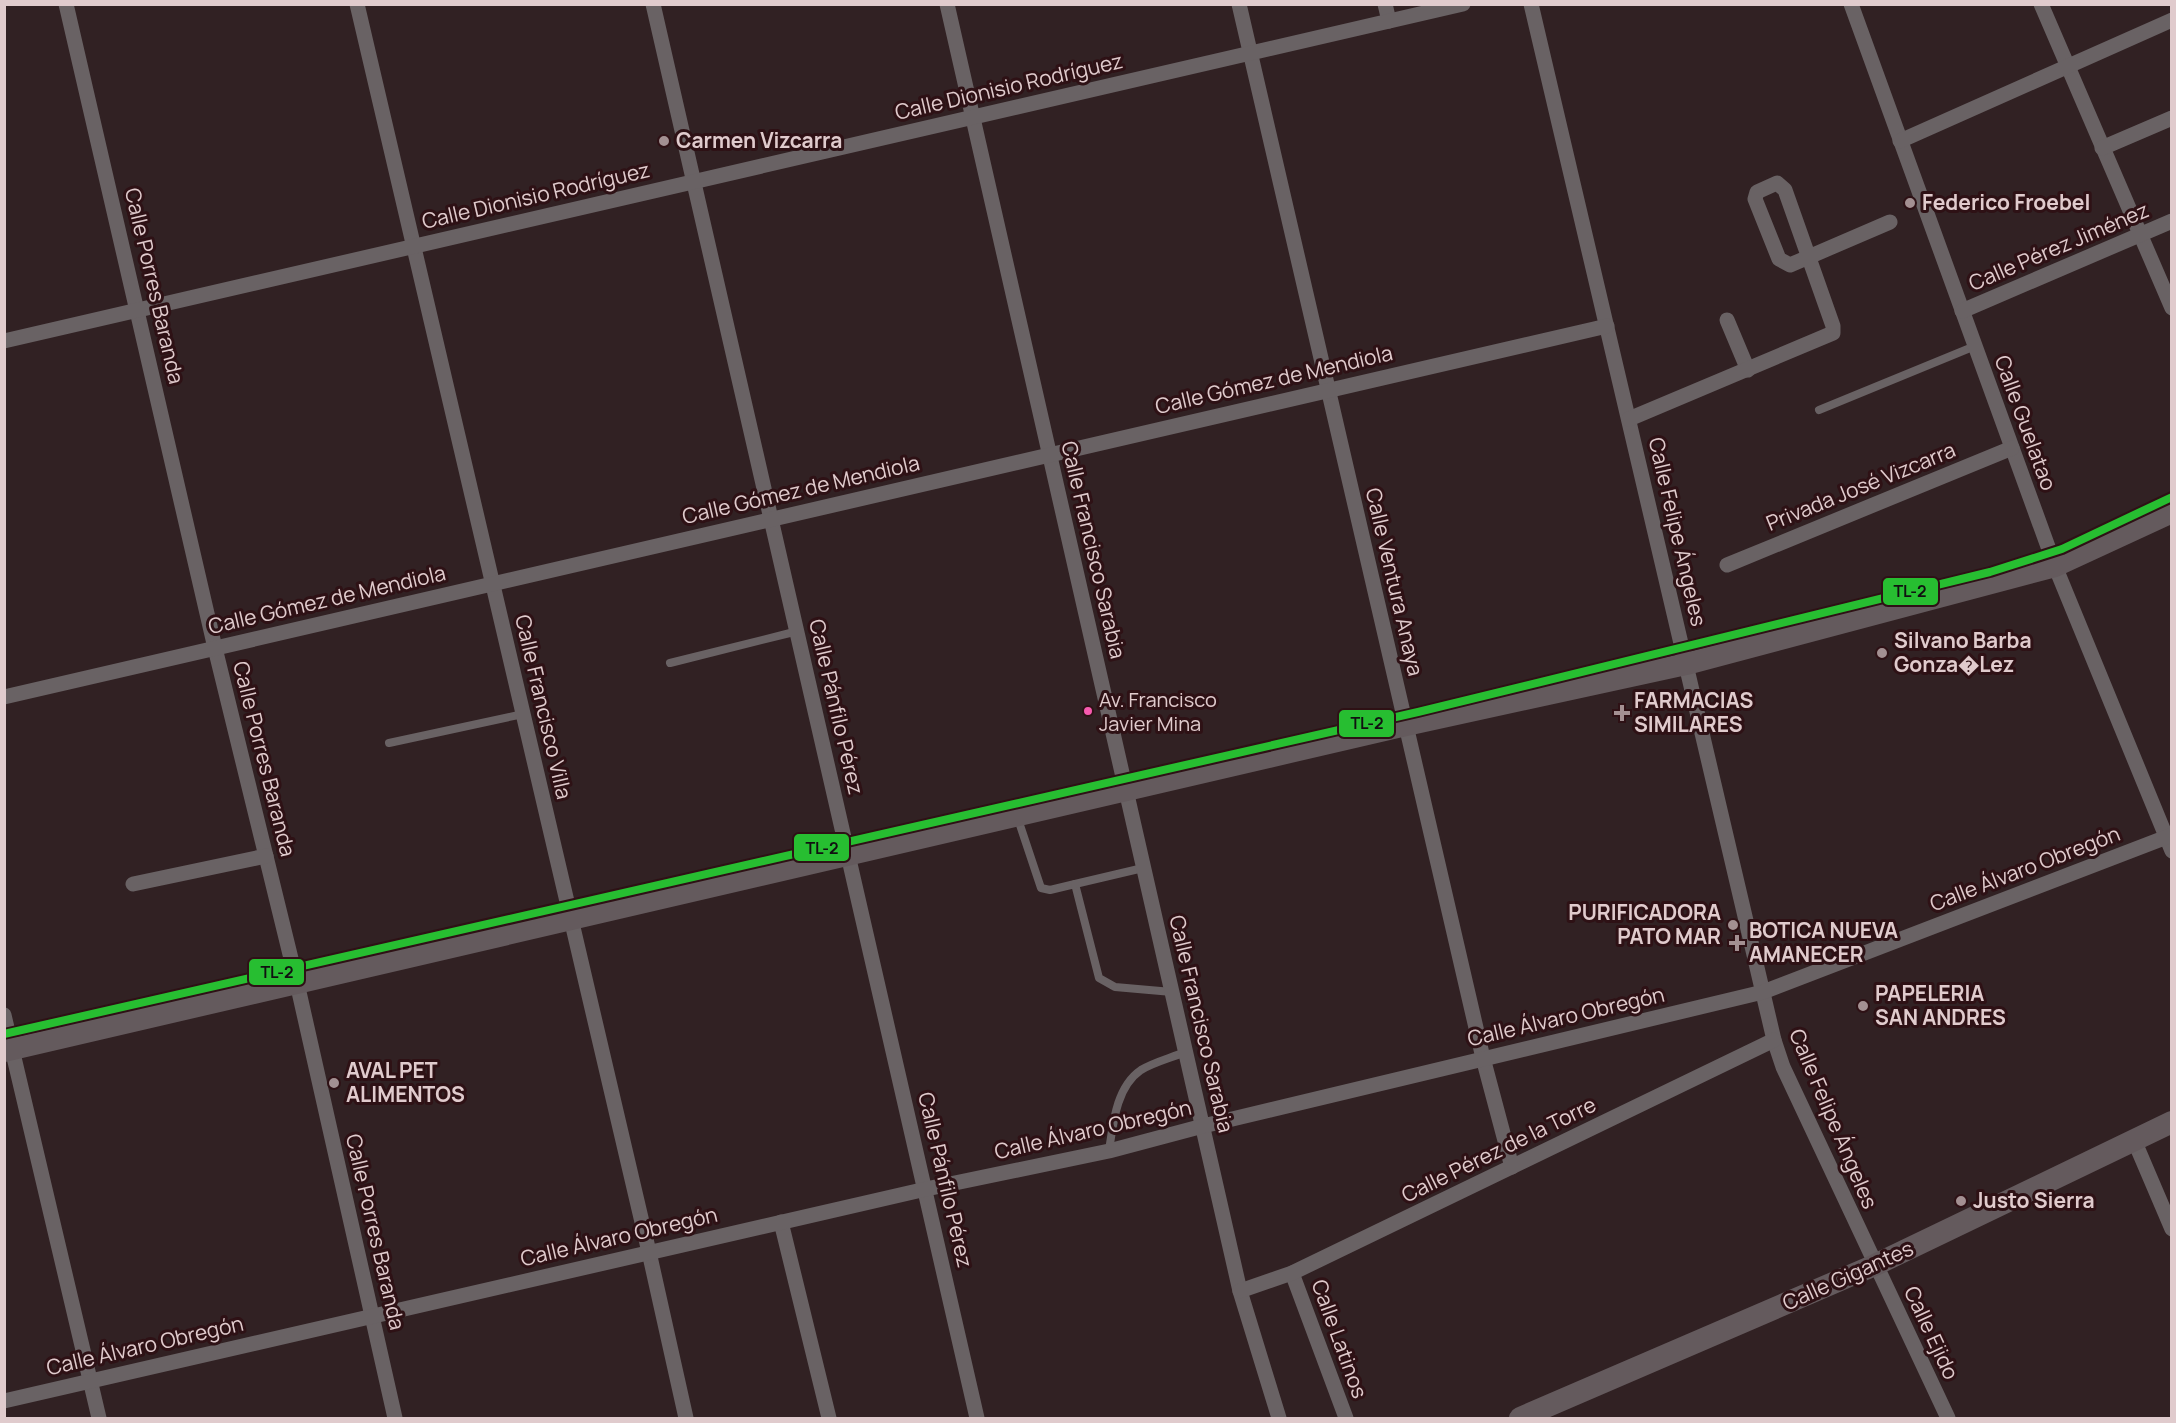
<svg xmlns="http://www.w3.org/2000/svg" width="2176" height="1423" font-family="Manrope,sans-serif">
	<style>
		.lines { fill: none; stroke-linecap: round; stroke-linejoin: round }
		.lane { stroke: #696264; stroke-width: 8 }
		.street { stroke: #696264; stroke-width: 15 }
		.secondary { stroke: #645a5d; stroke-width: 22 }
		.rail-1-casing { stroke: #2e1115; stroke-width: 12 }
		.rail-1 { stroke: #27be31; stroke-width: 8 }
		.poi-dot { fill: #a39092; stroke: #2e1115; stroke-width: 2 }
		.bus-dot { fill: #f75aaf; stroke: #2e1115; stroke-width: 2 }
		.labels { text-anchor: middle; stroke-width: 6; stroke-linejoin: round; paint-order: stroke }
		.bus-label { font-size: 20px; fill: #e0cbcd; stroke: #2e1115; text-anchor: start }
		.street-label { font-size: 21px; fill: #e0cbcd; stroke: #2e1115 }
		.poi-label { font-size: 21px; font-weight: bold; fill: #e0cbcd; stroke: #2e1115; text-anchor: start }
		.line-badge { stroke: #2e1115; stroke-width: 2 }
		.pale-badge-label { font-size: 16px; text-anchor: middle; font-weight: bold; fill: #111 }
	</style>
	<rect width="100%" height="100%" fill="#312123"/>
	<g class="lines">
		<!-- lane -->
		<g class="lane">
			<polyline points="1819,410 1975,346"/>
			<polyline points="670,663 798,631"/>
			<polyline points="389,743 523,714"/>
			<polyline points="1018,819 1041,888 1050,890 1075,884 1099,978 1115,987 1172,992"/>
			<polyline points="1075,884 1143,868"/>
			<path d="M1109,1151C1113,1124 1116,1087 1141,1070C1154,1062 1171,1058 1185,1052"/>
		</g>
		<!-- street -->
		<g class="street">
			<polyline points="66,4 215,648 297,983 395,1418"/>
			<polyline points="357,4 649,1252 686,1418"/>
			<polyline points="653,4 977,1418"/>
			<polyline points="947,4 1240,1291 1279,1418"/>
			<polyline points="1239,4 1483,1058 1512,1167"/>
			<polyline points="1385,4 1389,21"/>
			<polyline points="1531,4 1774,1040 1783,1067 1948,1418"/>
			<polyline points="1851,4 2055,566 2172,851"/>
			<polyline points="2041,4 2172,308"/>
			<polyline points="1900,141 2172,20"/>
			<polyline points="2102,148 2172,118"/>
			<polyline points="1962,311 2172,221"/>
			<polyline points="1727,320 1748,370"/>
			<polyline points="4,341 1463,4"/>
			<polyline points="1629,419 1833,333 1833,326 1785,190 1777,183 1757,192 1755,199 1779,259 1790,265 1890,222"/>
			<polyline points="1727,565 2012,448"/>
			<polyline points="4,697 1607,326"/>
			<polyline points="133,884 266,856"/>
			<polyline points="4,1015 99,1418"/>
			<polyline points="2134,1140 2172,1229"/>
			<polyline points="781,1222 829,1418"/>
			<polyline points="1292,1273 1346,1418"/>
			<polyline points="1240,1291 1292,1273 1774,1040"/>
			<polyline points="4,1401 926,1189 1109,1151 1203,1126 1763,992 2172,835"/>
		</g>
		<!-- secondary -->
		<g class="secondary">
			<polyline points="4,1051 1406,725 1686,664 2055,566 2172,512"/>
			<polyline points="1520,1418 1875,1265 2172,1122"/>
		</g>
		<!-- rail-1 casing -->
		<g class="rail-1-casing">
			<polyline id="rail-1" points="4,1034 1418,712 1990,572 2062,549 2172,497"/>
		</g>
		<!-- rail-1 -->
		<use href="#rail-1" class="rail-1"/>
	</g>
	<!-- markers -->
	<g class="poi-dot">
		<circle cx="664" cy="141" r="6"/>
		<circle cx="1910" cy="203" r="6"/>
		<circle cx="1882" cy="653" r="6"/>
		<path d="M1619 704h6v6h6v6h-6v6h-6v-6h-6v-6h6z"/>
		<circle cx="1733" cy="925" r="6"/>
		<path d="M1734 934h6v6h6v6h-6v6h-6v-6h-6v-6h6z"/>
		<circle cx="1863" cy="1006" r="6"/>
		<circle cx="334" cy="1083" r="6"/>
		<circle cx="1961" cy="1201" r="6"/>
	</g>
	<circle class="bus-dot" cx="1088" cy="711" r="5"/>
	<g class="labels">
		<!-- bus labels -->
		<g class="bus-label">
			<text x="1099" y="707">Av. Francisco<tspan x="1099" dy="24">Javier Mina</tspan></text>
		</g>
		<!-- street labels -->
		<g class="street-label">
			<text transform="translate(1009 87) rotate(-13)" y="7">Calle Dionisio Rodríguez</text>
			<text transform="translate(536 196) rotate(-13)" y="7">Calle Dionisio Rodríguez</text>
			<text transform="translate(2059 247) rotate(-23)" y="7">Calle Pérez Jiménez</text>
			<text transform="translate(154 286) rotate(77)" y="7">Calle Porres Baranda</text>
			<text transform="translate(1274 380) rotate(-13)" y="7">Calle Gómez de Mendiola</text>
			<text transform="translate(2025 423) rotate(70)" y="7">Calle Guelatao</text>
			<text transform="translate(1861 487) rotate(-22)" y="7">Privada José Vizcarra</text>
			<text transform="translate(801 490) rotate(-13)" y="7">Calle Gómez de Mendiola</text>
			<text transform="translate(1677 532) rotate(77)" y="7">Calle Felipe Ángeles</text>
			<text transform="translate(1093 550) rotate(77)" y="7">Calle Francisco Sarabia</text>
			<text transform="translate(1394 582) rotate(77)" y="7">Calle Ventura Anaya</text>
			<text transform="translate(327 600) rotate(-13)" y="7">Calle Gómez de Mendiola</text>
			<text transform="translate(543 707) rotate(77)" y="7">Calle Francisco Villa</text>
			<text transform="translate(836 707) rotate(77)" y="7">Calle Pánfilo Pérez</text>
			<text transform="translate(264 759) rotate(76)" y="7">Calle Porres Baranda</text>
			<text transform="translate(2025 869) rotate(-21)" y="7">Calle Álvaro Obregón</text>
			<text transform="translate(1566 1017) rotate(-13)" y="7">Calle Álvaro Obregón</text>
			<text transform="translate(1201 1024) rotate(77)" y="7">Calle Francisco Sarabia</text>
			<text transform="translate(1833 1119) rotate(67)" y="7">Calle Felipe Ángeles</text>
			<text transform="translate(1093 1130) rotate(-13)" y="7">Calle Álvaro Obregón</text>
			<text transform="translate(1499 1150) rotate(-26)" y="7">Calle Pérez de la Torre</text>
			<text transform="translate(945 1180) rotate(77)" y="7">Calle Pánfilo Pérez</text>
			<text transform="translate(375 1232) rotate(77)" y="7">Calle Porres Baranda</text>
			<text transform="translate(619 1237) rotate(-13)" y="7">Calle Álvaro Obregón</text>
			<text transform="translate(1848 1276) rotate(-24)" y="7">Calle Gigantes</text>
			<text transform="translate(1931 1333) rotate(65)" y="7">Calle Ejido</text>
			<text transform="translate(1339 1339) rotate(70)" y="7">Calle Latinos</text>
			<text transform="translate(145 1346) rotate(-13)" y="7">Calle Álvaro Obregón</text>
		</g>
		<!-- poi labels -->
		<g class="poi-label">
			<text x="676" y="148">Carmen Vizcarra</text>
			<text x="1922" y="210">Federico Froebel</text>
			<text x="1894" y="648">Silvano Barba<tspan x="1894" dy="24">Gonza�Lez</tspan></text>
			<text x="1634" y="708">FARMACIAS<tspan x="1634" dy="24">SIMILARES</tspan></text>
			<text x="1721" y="920" text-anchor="end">PURIFICADORA<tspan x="1721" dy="24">PATO MAR</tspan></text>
			<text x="1749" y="938">BOTICA NUEVA<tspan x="1749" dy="24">AMANECER</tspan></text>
			<text x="1875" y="1001">PAPELERIA<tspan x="1875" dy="24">SAN ANDRES</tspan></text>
			<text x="346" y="1078">AVAL PET<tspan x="346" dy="24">ALIMENTOS</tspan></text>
			<text x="1973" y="1208">Justo Sierra</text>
		</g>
	</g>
	<g class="line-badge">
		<rect x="1882" y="577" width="57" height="29" rx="6" fill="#27be31"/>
		<rect x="1338" y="709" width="57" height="29" rx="6" fill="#27be31"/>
		<rect x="793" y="833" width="57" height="29" rx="6" fill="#27be31"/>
		<rect x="248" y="958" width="57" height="28" rx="6" fill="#27be31"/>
	</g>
	<g class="pale-badge-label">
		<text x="1910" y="597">TL-2</text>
		<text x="1367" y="729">TL-2</text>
		<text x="822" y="854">TL-2</text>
		<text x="277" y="978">TL-2</text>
	</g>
	<!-- border -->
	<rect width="2176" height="1423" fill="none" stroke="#e0cbcd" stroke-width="12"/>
</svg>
